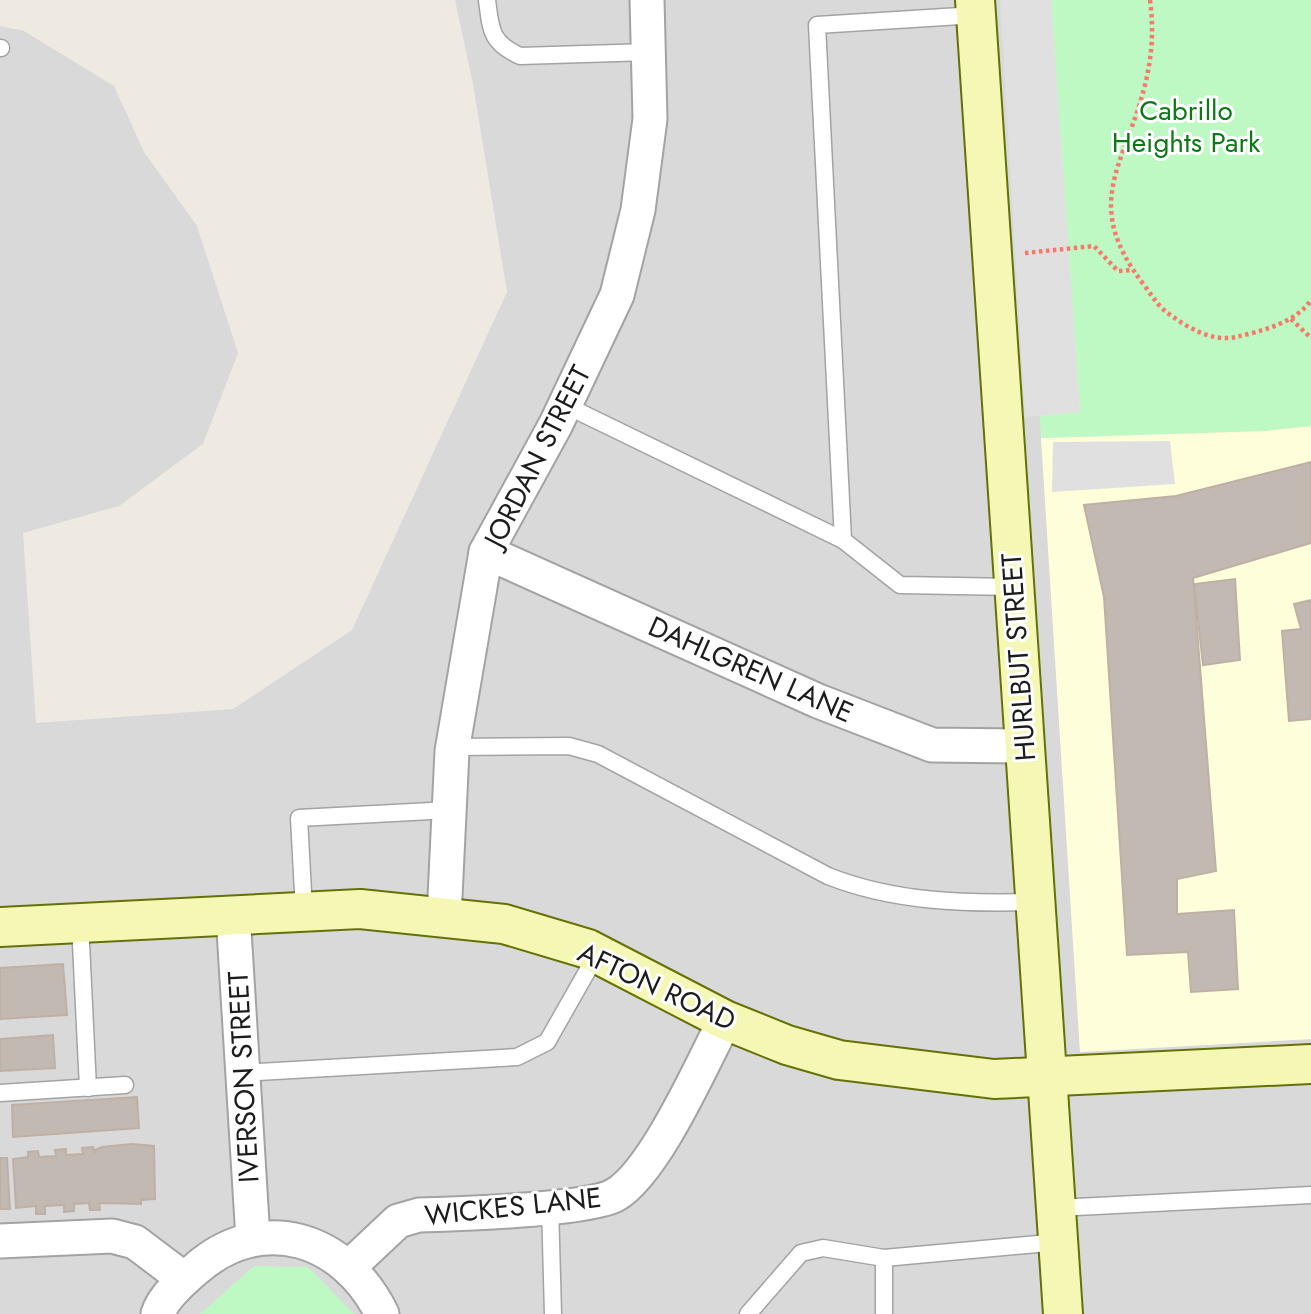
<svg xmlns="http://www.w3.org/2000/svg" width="1311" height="1314" font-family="Jost,sans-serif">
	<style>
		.residential { fill: #dad9d9 }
		.education { fill: #feffda }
		.park { fill: #bef8c3 }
		.parking { fill: #e0e0e0 }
		.building { fill: #c2b9b2; stroke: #bfb0a5; stroke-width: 2 }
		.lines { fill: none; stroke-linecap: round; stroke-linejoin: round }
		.lane-casing { stroke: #a3a3a3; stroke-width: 19 }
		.street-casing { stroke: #a3a3a3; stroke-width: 37 }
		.secondary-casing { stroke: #657106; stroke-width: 42 }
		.path { stroke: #f87869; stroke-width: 4.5; stroke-dasharray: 3.5 3.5; stroke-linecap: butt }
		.lane { stroke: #fff; stroke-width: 16 }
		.street { stroke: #fff; stroke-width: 33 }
		.secondary { stroke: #f5f8b5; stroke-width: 38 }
		.labels { text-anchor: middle; stroke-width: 6; stroke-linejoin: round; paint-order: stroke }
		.park-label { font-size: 28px; fill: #0c7916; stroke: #fff }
		.street-label { font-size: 28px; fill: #1c1c1c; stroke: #fff }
	</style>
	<rect width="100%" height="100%" fill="#eeeae2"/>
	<!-- residential -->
	<polygon class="residential" points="455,0 1051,0 1040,416 1080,1052 1311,1039 1311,1314 0,1314 0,26 24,31 114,86 144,152 197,226 238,353 203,444 119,506 23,533 36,723 233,709 352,630 507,292 473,84"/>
	<!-- education -->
	<polygon class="education" points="1311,426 1311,1039 1080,1052 1041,438 1264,431"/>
	<!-- park -->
	<g class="park">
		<polygon points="1051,0 1311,0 1311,426 1264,431 1041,438 1040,416 1080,412"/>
		<polygon points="254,1266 308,1267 354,1314 200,1314"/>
	</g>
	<!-- parking -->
	<g class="parking">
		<polygon points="1000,0 1051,0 1080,412 1025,417"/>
		<polygon points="1170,441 1175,484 1052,492 1053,442"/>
	</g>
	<!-- building -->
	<g class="building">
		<polygon points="1311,462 1311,543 1193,578 1216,871 1177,879 1177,914 1234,910 1238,989 1191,992 1188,952 1127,955 1104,597 1084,505 1176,496"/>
		<polygon points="1235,579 1240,660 1203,665 1194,584"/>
		<polygon points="1311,600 1311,719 1289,721 1282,631 1301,629 1294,604"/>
		<polygon points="63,964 67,1015 0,1019 0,968"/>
		<polygon points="53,1035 55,1068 0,1071 0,1039"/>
		<polygon points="137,1097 139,1128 13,1137 12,1105"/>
		<polygon points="132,1144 154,1146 155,1199 141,1200 141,1204 99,1203 100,1210 90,1210 89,1203 74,1204 74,1211 64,1212 64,1205 45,1206 45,1214 36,1214 36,1206 16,1208 13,1159 28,1157 28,1152 38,1151 39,1157 56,1156 55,1150 66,1149 66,1155 83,1154 82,1148 93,1147 95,1153 95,1150 102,1147"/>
		<polygon points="0,1158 7,1158 10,1209 0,1209"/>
	</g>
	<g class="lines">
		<!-- lane casing -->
		<g class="lane-casing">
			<g id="lane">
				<path d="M487,0C491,30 490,42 520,56L649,52"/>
				<polyline points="976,15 817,25 843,540 900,585 1014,587"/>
				<polyline points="0,48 1,48"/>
				<polyline points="565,405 843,540"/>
				<path d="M452,747L569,746L598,754L828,876C894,902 965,904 1034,902"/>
				<polyline points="304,911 299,818 450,810"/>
				<polyline points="80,923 88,1088"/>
				<polyline points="243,1073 517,1057 547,1042 597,954"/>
				<polyline points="0,1093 125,1085"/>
				<polyline points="550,1205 553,1314"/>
				<polyline points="1057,1208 1311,1195"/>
				<polyline points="884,1258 884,1314"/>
				<polyline points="748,1314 801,1253 823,1248 884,1258 1059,1242"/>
			</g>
		</g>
		<!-- street casing -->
		<g class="street-casing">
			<g id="street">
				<polyline points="486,552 818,701 932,745 1024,746"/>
				<polyline points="233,914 253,1239"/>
				<polyline points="444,918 452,751 486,552 556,424 617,295 638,210 650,119 647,0"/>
				<polyline points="0,1241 112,1236 135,1242 184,1279"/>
				<path d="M348,1268L398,1221L419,1215C455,1214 589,1210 615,1195C655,1172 703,1062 725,1020"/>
				<path d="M158,1314C163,1297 183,1280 196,1269C262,1211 345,1238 382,1314"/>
			</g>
		</g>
		<!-- secondary casing -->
		<g class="secondary-casing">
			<g id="secondary">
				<polyline points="975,0 1063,1314"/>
				<polyline points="0,927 360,909 504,924 588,949 725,1020 787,1045 839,1060 994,1079 1311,1064"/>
			</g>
		</g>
		<!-- path -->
		<g class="path">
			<path d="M1150,0C1154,29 1152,57 1145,85C1124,168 1081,203 1144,285C1153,297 1159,308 1172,316C1190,329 1213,342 1236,337C1261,331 1296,323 1311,300"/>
			<polyline points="1025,253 1094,246 1118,271 1132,270"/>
			<polyline points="1291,319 1311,338"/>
		</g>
		<!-- lane -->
		<use href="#lane" class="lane"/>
		<!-- street -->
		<use href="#street" class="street"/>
		<!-- secondary -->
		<use href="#secondary" class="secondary"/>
	</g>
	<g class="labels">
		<!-- park labels -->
		<g class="park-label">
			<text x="1186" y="120">Cabrillo<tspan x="1186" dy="32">Heights Park</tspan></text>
		</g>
		<!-- street labels -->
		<g class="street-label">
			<text transform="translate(537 456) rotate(-63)" y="10">JORDAN STREET</text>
			<text transform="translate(1018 657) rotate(-94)" y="10">HURLBUT STREET</text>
			<text transform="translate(751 669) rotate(24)" y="10">DAHLGREN LANE</text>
			<text transform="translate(657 986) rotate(25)" y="10">AFTON ROAD</text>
			<text transform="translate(243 1077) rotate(-93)" y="10">IVERSON STREET</text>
			<text transform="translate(513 1206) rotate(-6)" y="10">WICKES LANE</text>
		</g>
	</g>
</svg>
